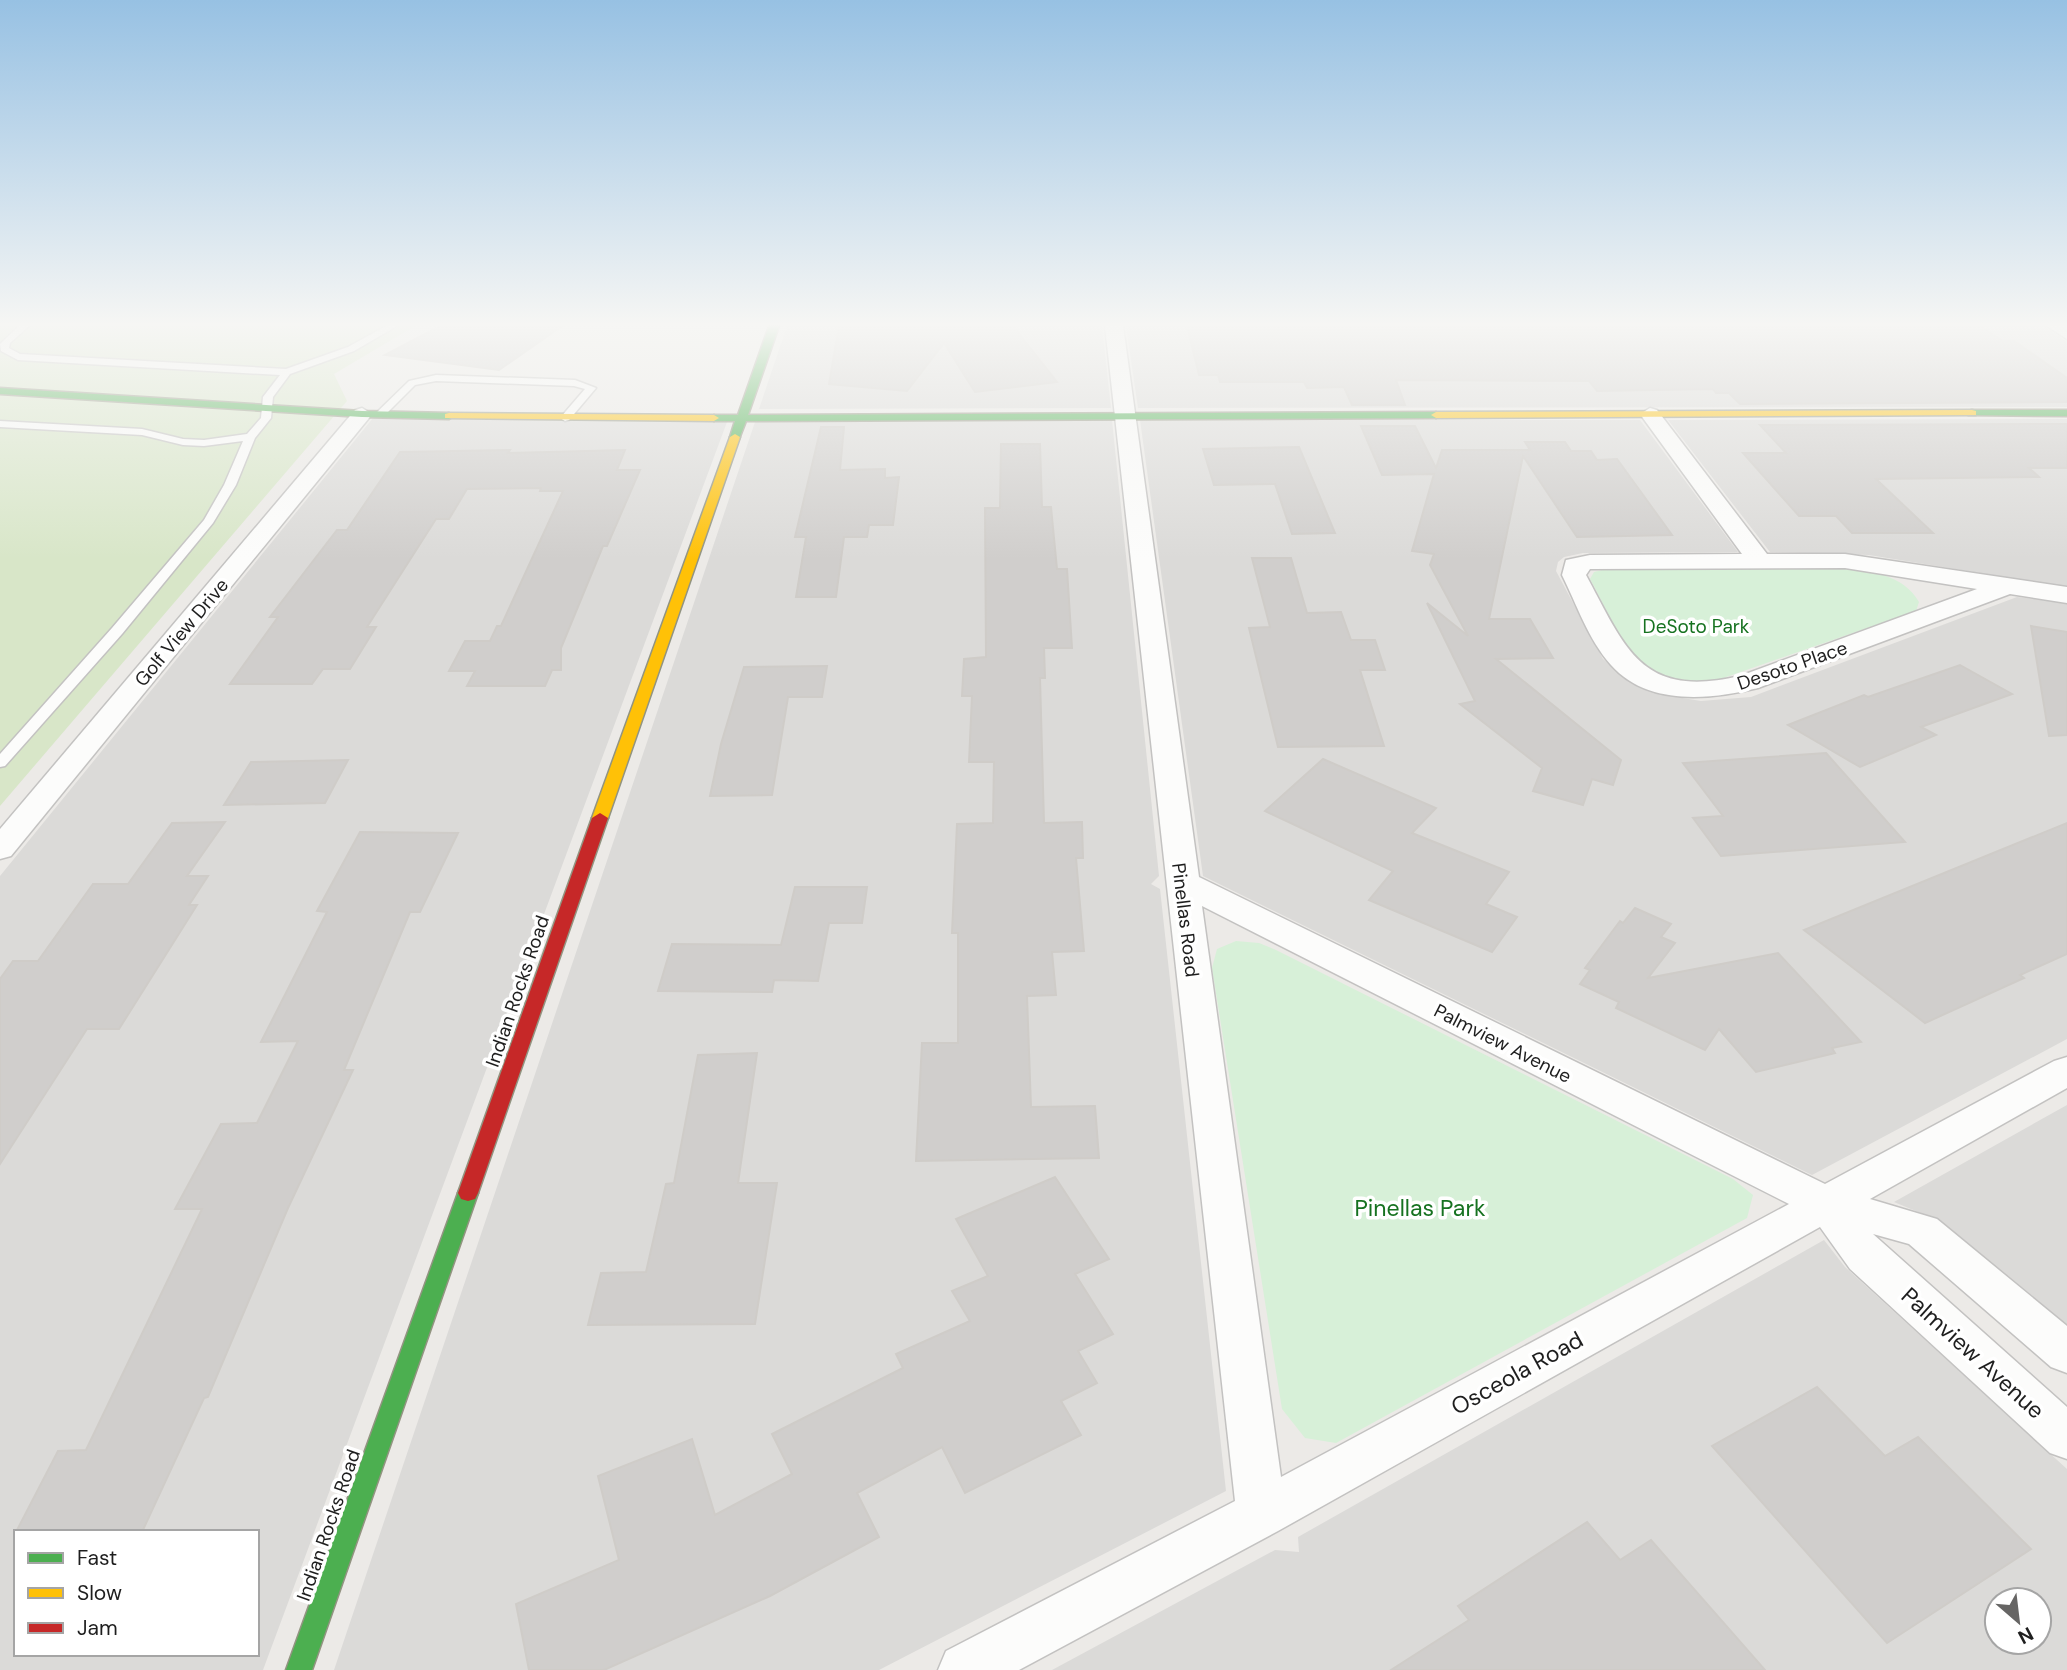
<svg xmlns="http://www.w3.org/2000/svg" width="2067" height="1670" font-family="'DM Sans',sans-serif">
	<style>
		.residential { fill: #dbdad8; fill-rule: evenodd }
		.grass { fill: #d8e6c8 }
		.park { fill: #d7f0d8 }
		.building { fill: #d0cecc; stroke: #cfccc8; stroke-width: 2 }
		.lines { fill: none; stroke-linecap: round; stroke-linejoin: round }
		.lane-casing { stroke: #c3c2c1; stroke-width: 3 }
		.street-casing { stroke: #c3c2c1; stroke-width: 3 }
		.fast-casing { stroke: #929481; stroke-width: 3 }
		.slow-casing { stroke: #929481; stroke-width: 3 }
		.jam-casing { stroke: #929481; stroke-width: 3 }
		.lane { fill: #fcfcfb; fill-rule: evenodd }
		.street { fill: #fcfcfb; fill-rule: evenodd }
		.fast { fill: #4caf50; fill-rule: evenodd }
		.slow { fill: #ffc107; fill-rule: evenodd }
		.jam { fill: #c62828; fill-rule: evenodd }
		.labels { text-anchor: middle; stroke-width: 7; stroke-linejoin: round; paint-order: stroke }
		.park-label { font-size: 19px; fill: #167220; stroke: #fff }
		.street-label { font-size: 19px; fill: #1e1e1e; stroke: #fff }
		.near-park-label { font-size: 23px; fill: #167220; stroke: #fff }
		.near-street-label { font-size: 23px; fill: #1e1e1e; stroke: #fff }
	</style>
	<rect width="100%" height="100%" fill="#eceae7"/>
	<!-- residential -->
	<g class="residential">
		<polygon points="787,326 1102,326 1111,408 759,409"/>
		<polygon points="1126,326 2044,326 2067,342 2067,407 1138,408"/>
		<path d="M373,418L727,422L263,1670H0V876ZM16,1532H257V1654H16Z"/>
		<polygon points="2067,419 2067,587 1869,555 1770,552 1668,420"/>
		<polygon points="1112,420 1159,876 1151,884 1160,889 1226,1491 879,1670 334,1670 755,422"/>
		<polygon points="1140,420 1640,420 1738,552 1583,553 1564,557 1558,562 1556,571 1603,659 1630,680 1664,695 1701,701 1751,697 2017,597 2067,603 2067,1039 1812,1175 1203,876"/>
		<polygon points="2067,1105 2067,1326 1940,1221 1894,1202"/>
		<path d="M1824,1240L1845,1267L2067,1469V1670H1052L1275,1550L1299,1552L1298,1537ZM1997,1600H2039V1642H1997Z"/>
	</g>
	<!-- grass -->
	<polygon class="grass" points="0,326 415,326 334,374 347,401 0,806"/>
	<!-- park -->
	<g class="park">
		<path d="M1840,567C1870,571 1903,574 1919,602L1916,611L1712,682C1636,691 1620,634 1590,579L1594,572L1606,569Z"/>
		<polygon points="1236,941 1259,943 1276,950 1733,1179 1753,1195 1747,1218 1336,1443 1305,1438 1282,1409 1212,968 1217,949"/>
	</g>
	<!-- building -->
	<g class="building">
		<polygon points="440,326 562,326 499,370 385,355"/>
		<polygon points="839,326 1013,326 1057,382 975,392 944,343 907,391 829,384"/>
		<polygon points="1187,326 1980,326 2003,341 2014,341 2067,378 2067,402 1740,404 1729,393 1716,393 1713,389 1597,391 1589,381 1396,380 1405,405 1352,405 1344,387 1307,388 1304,382 1220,382 1218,375 1199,375"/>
		<polygon points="2067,424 2067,468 2029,468 2039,477 1876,479 1933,533 1852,533 1836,516 1799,516 1743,453 1786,453 1760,425"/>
		<polygon points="1361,426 1415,426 1436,468 1442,450 1530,450 1525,442 1565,442 1571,451 1591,451 1597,460 1617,459 1672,535 1577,537 1523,456 1489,619 1530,619 1553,658 1496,659 1621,760 1613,785 1592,779 1583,805 1533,791 1542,768 1460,704 1475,701 1427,603 1468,636 1430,565 1434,554 1412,551 1434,474 1382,475"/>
		<polygon points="821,427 844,427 840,470 885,469 885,478 899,477 893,525 869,525 867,537 844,537 836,597 796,597 806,537 795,537"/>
		<polygon points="1001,444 1040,444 1042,507 1051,507 1057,569 1067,569 1072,648 1044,648 1045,678 1040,678 1044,823 1082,822 1083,858 1076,858 1084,951 1052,952 1056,995 1027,996 1031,1107 1095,1106 1099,1158 916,1161 922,1043 958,1043 958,933 952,933 957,824 993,823 994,762 969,762 972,696 962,696 964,659 986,657 985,508 1000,508"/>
		<polygon points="1299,447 1335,533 1292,534 1275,484 1214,485 1203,449"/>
		<polygon points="510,450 508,453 625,450 617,470 640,470 607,546 603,546 561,648 561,670 552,670 545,686 467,686 475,671 449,671 465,641 490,641 497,626 501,626 563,491 540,491 541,488 467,489 449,519 436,519 367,627 376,627 350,669 323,669 312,684 230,684 278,617 270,617 337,530 347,530 400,452"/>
		<polygon points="1252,558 1291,558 1307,613 1341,612 1351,640 1375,640 1385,670 1360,670 1384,746 1278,747 1249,628 1270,627"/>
		<polygon points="2031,626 2067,632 2067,735 2049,736"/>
		<polygon points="1960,665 2012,694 1921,727 1936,735 1860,767 1788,725 1864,695 1868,697"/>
		<polygon points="827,666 822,697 788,697 772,795 710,796 721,744 744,667"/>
		<polygon points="1826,753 1905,842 1721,856 1693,818 1723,816 1683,763"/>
		<polygon points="1323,759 1436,808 1412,833 1509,872 1486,904 1517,917 1492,952 1369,900 1393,871 1265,811"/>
		<polygon points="348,760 325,803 224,805 251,762"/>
		<polygon points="225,822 187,876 208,876 189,905 197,905 119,1029 87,1029 0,1164 0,979 13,961 38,961 93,884 128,884 172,823"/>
		<polygon points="2067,823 2067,954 2020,975 2024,978 1925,1023 1804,930"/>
		<polygon points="360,832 458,833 420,912 410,912 344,1070 353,1070 288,1208 208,1397 204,1398 142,1532 16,1532 58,1451 86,1450 202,1209 175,1209 221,1124 257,1123 298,1041 261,1042 327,912 317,911"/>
		<polygon points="795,887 867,887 862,923 829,923 818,981 774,980 772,992 658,991 672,944 781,945"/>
		<polygon points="1635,908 1671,924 1661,937 1675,943 1648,978 1778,953 1861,1042 1832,1048 1835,1053 1756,1072 1719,1029 1705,1050 1616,1008 1619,1002 1580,984 1590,970 1585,968 1620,921 1623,923"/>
		<polygon points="757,1053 738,1183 777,1183 755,1324 588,1325 601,1273 646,1272 666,1184 674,1183 698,1055"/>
		<polygon points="1055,1177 1109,1259 1075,1274 1113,1334 1078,1351 1097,1383 1061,1401 1081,1435 965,1493 942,1447 857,1493 879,1537 770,1596 604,1670 529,1670 516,1604 619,1560 598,1476 692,1439 715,1515 792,1474 772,1434 903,1368 896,1354 970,1321 952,1291 988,1276 956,1219"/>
		<polygon points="1817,1387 1885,1456 1918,1437 2031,1549 1887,1643 1712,1446"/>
		<polygon points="1587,1522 1620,1560 1651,1540 1765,1670 1391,1670 1469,1620 1458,1606"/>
	</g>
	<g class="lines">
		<!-- lane casing -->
		<g class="lane-casing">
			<g id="lane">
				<polygon points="19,326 29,326 10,343 9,348 20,354 286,369 348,347 386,326 397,326 354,351 290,374 273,397 271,418 255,438 236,485 213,523 122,634 5,766 0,767 0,754 112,628 204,520 224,485 243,441 204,446 183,445 142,435 0,427 0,421 142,429 183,439 204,440 247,434 261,418 263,397 280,375 18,360 1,351 0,344"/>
				<polygon points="436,375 575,380 596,388 569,420 565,421 560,418 585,389 574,386 436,381 415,385 383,417 374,415 409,381"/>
			</g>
		</g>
		<!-- street casing -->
		<g class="street-casing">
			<g id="street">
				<path d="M1105,326H1123L1199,877L1825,1184L2054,1061L2067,1057V1088L1870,1199L1937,1219L2067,1326V1373L2051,1367L1909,1244L1873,1234L2067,1407V1459L2050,1453L1850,1269L1820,1227L1278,1531L1019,1670H938L946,1651L1235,1501ZM1202,906L1789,1204L1281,1477Z"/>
				<polygon points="2047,326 2067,326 2067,339"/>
				<polygon points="362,408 372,414 369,418 11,856 0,859 0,829 355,410"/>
				<path d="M1650,408L1657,410L1767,554H1845L2067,587V603L2010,594L1758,688C1710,700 1647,706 1611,665C1588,639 1577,605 1562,575L1566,560L1590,555L1742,554L1640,414ZM1845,568L1977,589L1740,676C1641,699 1626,649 1586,575L1590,569Z"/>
			</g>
		</g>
		<!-- fast casing -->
		<g class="fast-casing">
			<g id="fast">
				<polygon points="769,326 779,326 748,415 1436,412 1441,415 1436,418 746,421 739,439 731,439 730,437 735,421 714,421 709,418 714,415 738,415"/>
				<polygon points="0,388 362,411 449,413 454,416 449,419 362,417 0,394"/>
				<polygon points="1972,410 2067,410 2067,416 1968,415 1968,411"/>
				<polygon points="468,1185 475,1187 478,1193 312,1670 286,1670 458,1193 461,1187"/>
			</g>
		</g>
		<!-- slow casing -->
		<g class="slow-casing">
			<g id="slow">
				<polygon points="1972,410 1976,411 1976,415 1436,418 1431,415 1436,412"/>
				<polygon points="449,413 714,415 719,418 714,421 445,418 445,414"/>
				<polygon points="735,434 740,437 608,818 605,821 595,821 592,818 730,437"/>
			</g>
		</g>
		<!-- jam casing -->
		<g class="jam-casing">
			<polygon id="jam" points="600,813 608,818 478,1193 475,1199 468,1201 461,1199 458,1193 592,818"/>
		</g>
		<!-- lane -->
		<use href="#lane" class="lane"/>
		<!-- street -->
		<use href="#street" class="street"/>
		<!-- fast -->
		<use href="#fast" class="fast"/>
		<!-- slow -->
		<use href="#slow" class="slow"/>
		<!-- jam -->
		<use href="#jam" class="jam"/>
	</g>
	<!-- sky -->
	<linearGradient id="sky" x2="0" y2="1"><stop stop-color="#97c1e3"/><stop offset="0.58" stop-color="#f6f6f4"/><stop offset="1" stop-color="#f6f6f4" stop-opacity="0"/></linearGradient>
	<rect width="2067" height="559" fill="url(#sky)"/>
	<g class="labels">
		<!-- park labels -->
		<g class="park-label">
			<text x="1696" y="633">DeSoto Park</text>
		</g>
		<!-- street labels -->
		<g class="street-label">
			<text transform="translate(181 632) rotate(-50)" y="7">Golf View Drive</text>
			<text transform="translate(1792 665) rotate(-19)" y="7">Desoto Place</text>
			<text transform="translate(1186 920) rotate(83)" y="7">Pinellas Road</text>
			<text transform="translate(517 991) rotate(-71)" y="7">Indian Rocks Road</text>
			<text transform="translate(1503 1043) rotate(27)" y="7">Palmview Avenue</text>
			<text transform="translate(328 1525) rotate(-71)" y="7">Indian Rocks Road</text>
		</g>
		<!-- near-park labels -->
		<g class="near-park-label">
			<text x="1420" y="1216">Pinellas Park</text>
		</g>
		<!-- near-street labels -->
		<g class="near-street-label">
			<text transform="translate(1973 1353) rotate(42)" y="8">Palmview Avenue</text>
			<text transform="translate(1517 1373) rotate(-29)" y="8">Osceola Road</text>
		</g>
	</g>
	<!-- legend -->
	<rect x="14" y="1530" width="245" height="126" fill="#ffffff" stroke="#a5a5a5" stroke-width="2"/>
	<rect x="28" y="1553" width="35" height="10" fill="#4caf50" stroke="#a5a5a5" stroke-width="2"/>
	<text x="77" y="1565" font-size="21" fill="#1e1e1e">Fast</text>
	<rect x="28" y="1588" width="35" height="10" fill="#ffc107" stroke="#a5a5a5" stroke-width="2"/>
	<text x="77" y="1600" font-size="21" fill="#1e1e1e">Slow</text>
	<rect x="28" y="1623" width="35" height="10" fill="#c62828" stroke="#a5a5a5" stroke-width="2"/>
	<text x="77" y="1635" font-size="21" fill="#1e1e1e">Jam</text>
	<!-- north arrow -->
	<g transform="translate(2018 1621) rotate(152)"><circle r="33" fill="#ffffff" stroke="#a5a5a5" stroke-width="2"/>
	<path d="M0-5L12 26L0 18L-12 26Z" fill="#666564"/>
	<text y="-10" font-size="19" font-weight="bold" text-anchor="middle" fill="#1e1e1e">N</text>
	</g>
</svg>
